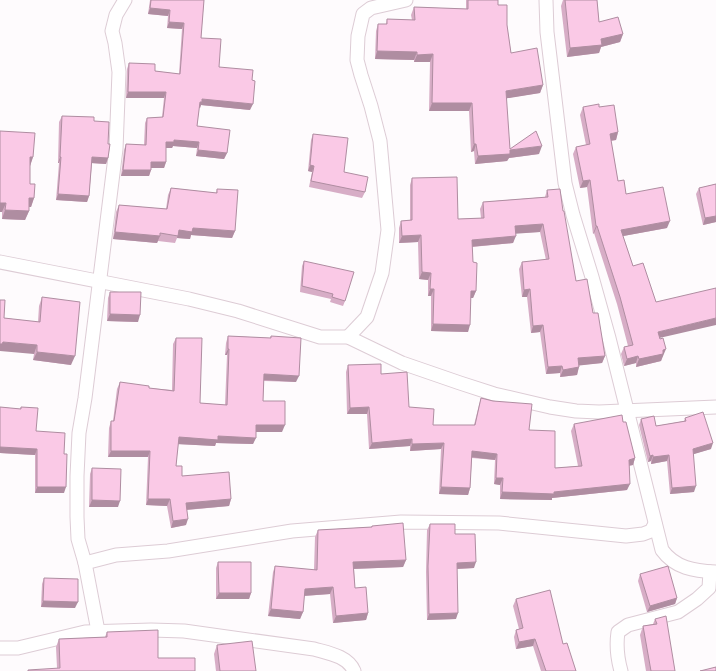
<svg xmlns="http://www.w3.org/2000/svg" width="716" height="671" font-family="Rubik,sans-serif">
	<style>
		.lines { fill: none; stroke-linecap: round; stroke-linejoin: round }
		.minor-casing { stroke: #ddccd5; stroke-width: 15 }
		.minor { stroke: #fff; stroke-width: 13 }
		.wall { fill: #d7adc6 }
		.shaded-wall { fill: #af8da1 }
		.building { fill: #fac9e6; stroke: #af8da1 }
	</style>
	<rect width="100%" height="100%" fill="#fefbfd"/>
	<g class="lines">
		<!-- minor casing -->
		<g class="minor-casing">
			<g id="minor">
				<path d="M546,0L547,32L565,183L573,215L592,277L609,338L662,550C675,568 694,571 716,572"/>
				<polyline points="0,262 189,299 238,311 320,337 348,337 402,363 460,383 494,394 550,407 576,411 599,412 716,407"/>
				<polyline points="348,337 367,317 382,273 388,230 380,141 371,106 361,75 357,60 358,36 363,14 371,8 406,0"/>
				<polyline points="85,563 116,555 168,551 292,531 401,522 499,523 626,536 643,534 651,531 655,524"/>
				<polyline points="98,631 85,563 78,539 77,517 77,476 79,433 85,398 116,149 119,72 115,43 112,31 116,15 125,0"/>
				<path d="M0,648H18L85,632L151,630L184,631L314,649C328,653 348,656 354,671"/>
				<path d="M621,671C617,657 616,646 618,632L628,625L678,612L697,599L709,588L710,572"/>
			</g>
		</g>
		<!-- minor -->
		<use href="#minor" class="minor"/>
	</g>
	<!-- wall -->
	<g class="wall">
		<polygon points="150,0 204,0 201,38 219,67 250,110 201,105 200,108 199,108 197,126 227,153 224,159 196,156 197,148 173,146 172,148 166,148 166,162 164,168 151,168 151,170 149,176 121,176 124,150 126,144 144,145 145,123 147,118 162,117 164,98 126,98 127,69 129,63 155,71 179,74 182,29 167,28 168,16 148,14"/>
		<polygon points="466,0 498,0 498,5 507,25 511,53 543,85 540,93 506,98 510,149 539,154 509,158 507,161 475,164 474,151 471,152 469,111 429,111 430,62 414,62 414,60 375,59 376,31 378,24 386,24 387,19 412,20 411,15 414,7 466,9"/>
		<polygon points="563,0 597,0 599,22 623,34 620,42 601,47 599,53 567,57 561,6"/>
		<polygon points="583,107 599,107 618,132 616,140 611,141 618,181 626,194 667,228 623,236 633,266 660,338 663,356 662,357 661,361 636,367 636,363 624,366 621,354 624,347 628,346 617,304 594,233 593,234 587,187 580,188 573,154 576,147 586,145 580,115"/>
		<polygon points="62,116 94,121 108,158 106,164 92,163 89,196 87,202 56,200 59,163 58,163 59,122"/>
		<polygon points="0,131 33,157 30,166 30,184 34,198 31,207 29,207 29,211 25,220 2,219 2,212 0,212"/>
		<polygon points="313,134 344,172 365,192 362,198 309,187 312,172 308,171 311,140"/>
		<polygon points="412,178 458,219 481,218 480,209 483,202 545,197 547,190 563,211 576,281 593,313 605,356 602,363 579,365 577,375 560,377 560,373 546,374 540,332 531,333 527,297 522,297 519,269 522,262 546,260 540,232 516,233 513,243 472,247 473,262 476,291 473,298 471,298 468,332 431,331 431,296 428,296 428,280 419,279 418,242 399,243 399,228 401,221 410,220 410,185"/>
		<polygon points="716,184 716,222 703,225 696,194 699,188"/>
		<polygon points="171,188 216,193 217,189 235,231 232,238 191,235 190,239 177,238 175,243 158,241 157,243 113,239 116,212 119,205 166,209 168,195"/>
		<polygon points="304,261 345,301 343,306 330,302 331,299 300,292 302,266"/>
		<polygon points="110,292 138,322 107,321 108,298"/>
		<polygon points="42,297 71,365 33,360 34,354 4,318 38,322 39,306"/>
		<polygon points="228,336 270,338 271,336 296,382 264,381 263,401 282,432 256,432 253,444 216,443 215,446 178,444 176,466 182,476 231,499 229,506 187,510 186,525 171,528 167,506 146,505 148,457 108,457 109,428 111,421 113,421 117,389 120,382 149,388 172,390 173,344 176,338 200,403 225,405 227,355 225,355 226,343"/>
		<polygon points="348,365 381,374 409,407 433,425 474,425 479,405 481,398 529,430 555,468 578,466 571,431 574,424 623,422 635,458 633,465 629,466 627,490 552,498 552,500 500,499 500,485 494,484 495,460 472,458 470,488 468,495 439,494 441,449 410,451 410,446 369,449 367,414 347,414 346,372"/>
		<polygon points="0,407 20,409 21,407 36,431 64,454 64,493 35,493 35,455 0,453"/>
		<polygon points="685,418 711,449 693,454 694,492 670,494 667,461 651,464 651,461 648,462 639,425 641,419 656,426 684,421"/>
		<polygon points="92,468 118,507 89,507 90,474"/>
		<polygon points="430,524 455,534 474,568 457,569 456,619 427,620 426,572 427,530"/>
		<polygon points="372,526 406,560 403,567 354,569 355,588 368,613 366,620 333,623 330,594 304,596 303,612 300,619 268,616 273,572 275,566 314,570 315,537 318,530 371,527"/>
		<polygon points="218,562 251,593 249,599 216,599 216,568"/>
		<polygon points="640,574 677,598 675,604 647,612 638,581"/>
		<polygon points="44,578 75,608 41,607 42,584"/>
		<polygon points="516,599 563,644 576,671 541,671 533,646 516,649 514,637 516,630 519,629 513,606"/>
		<polygon points="655,619 675,671 646,671 640,635 643,626 653,624"/>
		<polygon points="107,632 158,658 57,668 56,647 59,639 105,637"/>
		<polygon points="217,645 256,671 216,671 214,654"/>
	</g>
	<!-- shaded-wall -->
	<g class="shaded-wall">
		<polygon points="150,8 170,10 168,16 148,14"/>
		<polygon points="169,22 184,23 182,29 167,28"/>
		<polygon points="623,34 620,42 601,47 599,53 567,57 570,48 601,39"/>
		<polygon points="377,51 417,52 414,60 375,59"/>
		<polygon points="433,54 430,62 414,62 417,55"/>
		<polygon points="543,85 540,93 503,99 506,91"/>
		<polygon points="128,92 166,92 164,98 126,98"/>
		<polygon points="202,99 253,104 250,110 201,105 200,108 197,108 200,102"/>
		<polygon points="432,103 472,103 469,111 429,111"/>
		<polygon points="618,132 616,140 607,141 610,134"/>
		<polygon points="174,140 199,142 197,148 173,146 172,148 164,148 166,142"/>
		<polygon points="474,144 476,144 474,151 471,152"/>
		<polygon points="542,146 539,154 509,158 507,161 475,164 478,156 510,150"/>
		<polygon points="198,150 227,153 224,159 196,156"/>
		<polygon points="30,157 33,157 30,166"/>
		<polygon points="60,157 61,157 59,163 58,163"/>
		<polygon points="92,157 108,158 106,164 90,163"/>
		<polygon points="151,162 166,162 164,168 149,168"/>
		<polygon points="310,165 314,166 312,172 308,171"/>
		<polygon points="123,170 151,170 149,176 121,176"/>
		<polygon points="590,180 587,187 580,188 583,181"/>
		<polygon points="58,194 89,196 87,202 56,200"/>
		<polygon points="29,198 34,198 31,207 26,207"/>
		<polygon points="0,203 6,203 2,212 0,212"/>
		<polygon points="5,210 29,211 25,220 2,219"/>
		<polygon points="716,216 716,222 703,225 705,218"/>
		<polygon points="670,221 667,228 618,237 621,230"/>
		<polygon points="543,224 540,232 512,234 515,226"/>
		<polygon points="596,226 597,226 594,233 593,234"/>
		<polygon points="193,228 235,231 232,238 191,235 190,239 177,238 179,230"/>
		<polygon points="115,232 160,236 157,243 113,239"/>
		<polygon points="421,235 418,242 399,243 402,236"/>
		<polygon points="516,236 513,243 469,247 472,240"/>
		<polygon points="422,272 431,273 428,280 419,279"/>
		<polygon points="430,289 434,289 431,296 428,296"/>
		<polygon points="530,289 527,297 522,297 524,290"/>
		<polygon points="471,291 476,291 473,298 468,298"/>
		<polygon points="110,314 140,315 138,322 107,321"/>
		<polygon points="716,318 716,325 655,339 658,332"/>
		<polygon points="433,324 470,325 468,332 431,331"/>
		<polygon points="543,325 540,332 531,333 533,326"/>
		<polygon points="3,342 37,345 34,354 0,351 0,344"/>
		<polygon points="228,349 229,349 227,355 225,355"/>
		<polygon points="666,349 661,361 636,367 639,359"/>
		<polygon points="37,352 75,356 71,365 33,360"/>
		<polygon points="605,356 602,363 575,366 578,358"/>
		<polygon points="638,356 636,363 624,366 627,359"/>
		<polygon points="562,366 560,373 546,374 548,367"/>
		<polygon points="579,367 577,375 560,377 563,370"/>
		<polygon points="264,374 299,376 296,382 262,380"/>
		<polygon points="369,407 367,414 347,414 350,408"/>
		<polygon points="256,425 285,425 282,432 254,432"/>
		<polygon points="218,436 256,438 253,444 216,443 215,446 176,444 179,437"/>
		<polygon points="412,439 410,446 369,449 372,443"/>
		<polygon points="444,443 441,449 410,451 412,444"/>
		<polygon points="713,443 711,449 691,455 693,449"/>
		<polygon points="0,447 37,449 35,455 0,453"/>
		<polygon points="111,451 150,451 148,457 108,457"/>
		<polygon points="472,451 497,454 495,460 470,457"/>
		<polygon points="653,455 651,461 648,462 650,456"/>
		<polygon points="669,455 667,461 651,464 653,457"/>
		<polygon points="635,458 633,465 626,466 629,460"/>
		<polygon points="496,478 503,478 500,485 494,484"/>
		<polygon points="630,484 627,490 552,498 552,500 500,499 502,492 554,492"/>
		<polygon points="696,486 694,492 670,494 672,488"/>
		<polygon points="37,487 66,487 64,493 35,493"/>
		<polygon points="441,487 470,488 468,495 439,494"/>
		<polygon points="148,499 170,499 167,506 146,505"/>
		<polygon points="231,499 229,506 184,510 186,503"/>
		<polygon points="92,500 120,501 118,507 89,507"/>
		<polygon points="188,519 186,525 171,528 173,521"/>
		<polygon points="406,560 403,567 351,569 353,562"/>
		<polygon points="476,562 474,568 455,569 457,563"/>
		<polygon points="333,587 330,594 302,596 305,589"/>
		<polygon points="219,593 251,593 249,599 216,599"/>
		<polygon points="677,598 675,604 647,612 650,606"/>
		<polygon points="43,601 78,602 75,608 41,607"/>
		<polygon points="271,609 303,612 300,619 268,616"/>
		<polygon points="368,613 366,620 333,623 336,616"/>
		<polygon points="458,613 456,619 427,620 429,614"/>
		<polygon points="535,639 533,646 516,649 519,642"/>
	</g>
	<!-- building -->
	<g class="building">
		<polygon points="151,0 204,0 201,38 221,39 219,67 253,70 252,80 255,81 253,104 202,99 202,102 200,102 197,126 230,130 227,153 198,150 199,142 174,140 174,142 166,142 166,162 151,162 151,170 123,170 126,144 146,145 147,118 163,117 166,92 128,92 129,63 155,64 155,71 180,74 184,23 169,22 170,10 150,8"/>
		<polygon points="468,0 498,0 498,5 507,5 507,25 511,53 537,48 543,85 506,91 510,149 536,131 542,146 510,150 510,154 478,156 476,144 474,144 472,103 432,103 433,54 417,55 417,52 377,51 378,24 387,24 387,19 415,20 414,7 468,9"/>
		<polygon points="565,0 597,0 599,22 618,17 623,34 601,39 602,45 570,48"/>
		<polygon points="599,104 599,107 614,105 618,132 610,134 618,181 624,180 626,194 663,187 670,221 621,230 633,266 643,263 656,302 716,288 716,318 658,332 660,339 663,338 666,349 663,350 663,354 639,359 638,356 627,359 624,347 633,345 620,297 597,226 596,226 590,180 583,181 576,147 590,144 583,107"/>
		<polygon points="62,116 94,117 94,121 109,122 108,144 110,144 108,158 92,157 89,196 58,194 61,157 60,157"/>
		<polygon points="0,131 35,133 33,157 30,157 30,184 35,184 34,198 29,198 29,211 5,210 6,203 0,203"/>
		<polygon points="313,134 348,138 344,172 368,177 365,192 311,181 314,166 310,165"/>
		<polygon points="457,177 458,219 484,218 483,202 548,197 547,190 560,189 563,211 564,211 576,281 587,279 593,313 598,313 605,356 578,358 579,367 563,370 562,366 548,367 543,325 533,326 530,289 524,290 522,262 549,259 543,224 515,226 516,236 472,240 473,262 477,263 476,291 471,291 470,325 433,324 434,289 430,289 431,273 422,272 421,235 402,236 401,221 412,220 412,178"/>
		<polygon points="716,184 716,216 705,218 699,188"/>
		<polygon points="171,188 217,193 217,189 238,190 235,231 193,228 192,232 179,230 178,236 160,233 160,236 115,232 119,205 167,209"/>
		<polygon points="304,261 354,272 345,301 332,297 333,294 302,286"/>
		<polygon points="110,292 141,292 140,315 110,314"/>
		<polygon points="42,297 80,302 75,356 37,352 37,345 3,342 2,344 0,344 0,300 5,300 4,318 40,322"/>
		<polygon points="228,336 271,338 271,336 301,338 299,376 264,374 263,401 285,401 285,425 256,425 256,438 218,436 218,440 179,437 176,466 182,466 182,476 229,472 231,499 186,503 188,519 173,521 170,499 148,499 150,451 111,451 111,421 114,421 120,382 149,386 149,388 174,391 176,338 202,338 200,403 227,405 229,349 228,349"/>
		<polygon points="381,364 381,374 407,372 409,407 434,409 433,425 475,425 481,398 493,401 532,404 529,430 555,431 555,468 582,466 574,424 622,415 623,422 626,422 635,458 629,460 630,484 554,492 554,494 502,492 503,478 496,478 497,454 472,451 470,488 441,487 444,443 412,444 412,439 372,443 369,407 350,408 348,365"/>
		<polygon points="0,407 21,409 21,407 38,408 36,431 65,433 64,454 67,454 66,487 37,487 37,449 0,447"/>
		<polygon points="703,412 713,443 693,449 696,486 672,488 669,455 653,457 653,455 650,456 641,419 654,416 656,426 686,421 685,418"/>
		<polygon points="92,468 121,469 120,501 92,500"/>
		<polygon points="403,523 406,560 353,562 355,588 366,587 368,613 336,616 333,587 305,589 303,612 271,609 275,566 317,570 318,530 372,527 372,526"/>
		<polygon points="430,524 455,524 455,534 475,534 476,562 457,563 458,613 429,614 428,566"/>
		<polygon points="218,562 251,562 251,593 219,593"/>
		<polygon points="668,566 677,598 650,606 640,574"/>
		<polygon points="44,578 78,579 78,602 43,601"/>
		<polygon points="550,590 563,644 567,643 576,671 546,671 535,639 519,642 516,630 523,628 516,599"/>
		<polygon points="666,616 675,671 651,671 643,626 657,624 655,619"/>
		<polygon points="158,630 158,658 195,658 195,671 28,671 28,670 60,668 59,639 107,637 107,632"/>
		<polygon points="252,641 256,671 220,671 217,645"/>
		<polygon points="716,667 716,671 700,671"/>
	</g>
</svg>
